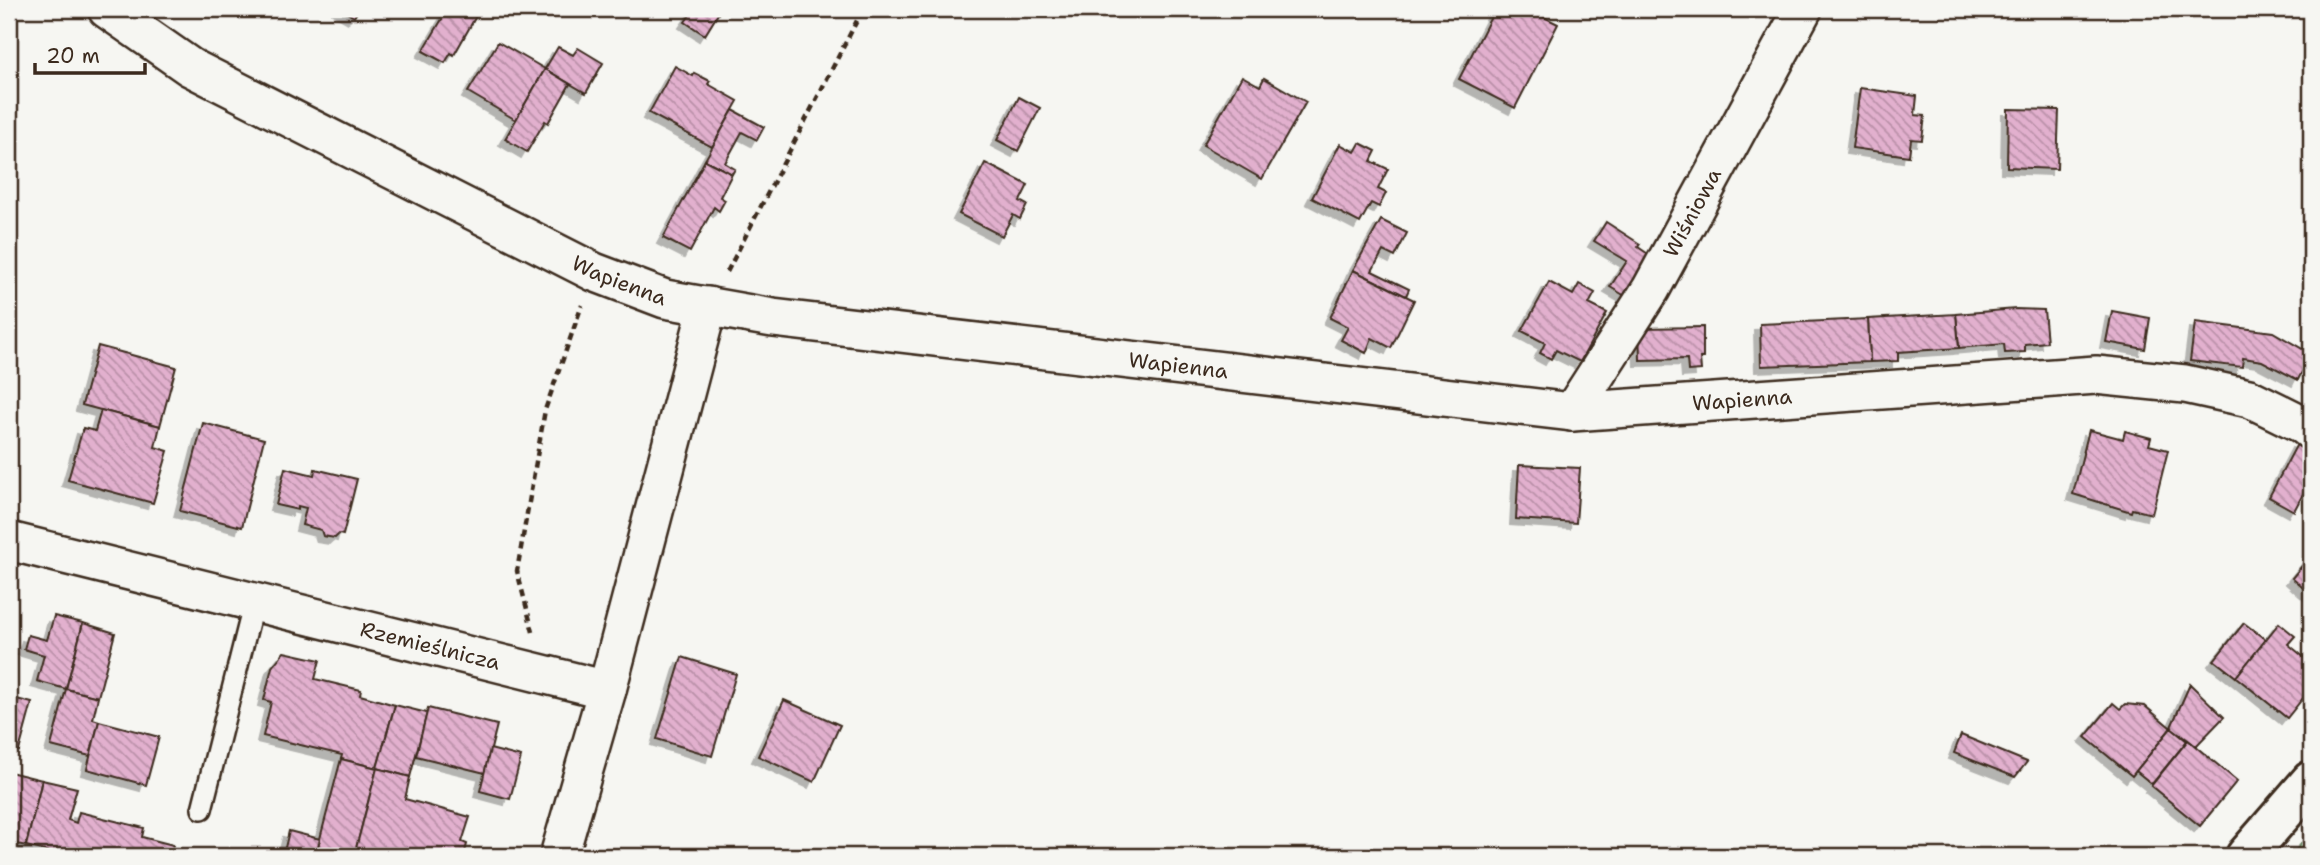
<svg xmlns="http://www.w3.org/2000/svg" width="2320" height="865" font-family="'Shantell Sans',sans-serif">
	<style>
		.grass { fill: url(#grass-tufts); stroke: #728a6a; stroke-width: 2 }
		.building { fill: url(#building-back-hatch); stroke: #3b2a1e; stroke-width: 2; filter: url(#shadow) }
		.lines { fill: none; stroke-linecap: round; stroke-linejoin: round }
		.service-casing { stroke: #3b2a1e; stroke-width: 24 }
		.minor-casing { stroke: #3b2a1e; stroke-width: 42 }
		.tertiary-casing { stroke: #3b2a1e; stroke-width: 44 }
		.path { stroke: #3b2a1e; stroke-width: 4.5; stroke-dasharray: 7 5; stroke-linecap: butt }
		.service { stroke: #f6f6f2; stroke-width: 19 }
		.minor { stroke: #f6f6f2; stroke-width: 37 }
		.tertiary { stroke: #f6f6f2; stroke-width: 38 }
		.labels { text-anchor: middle; stroke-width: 5; stroke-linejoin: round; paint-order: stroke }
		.street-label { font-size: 21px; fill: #3b2a1e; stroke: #f6f6f2 }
	</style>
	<defs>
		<pattern id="grass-tufts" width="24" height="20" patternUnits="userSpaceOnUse" patternTransform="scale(1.75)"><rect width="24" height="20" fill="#a8ebb5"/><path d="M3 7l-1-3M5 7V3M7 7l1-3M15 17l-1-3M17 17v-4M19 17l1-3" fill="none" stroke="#92ca9b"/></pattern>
		<pattern id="building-back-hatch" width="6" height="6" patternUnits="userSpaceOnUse" patternTransform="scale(1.75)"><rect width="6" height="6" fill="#e2b0ce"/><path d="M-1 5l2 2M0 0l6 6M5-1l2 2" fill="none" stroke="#b88fa7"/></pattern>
		<filter id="shadow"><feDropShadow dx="-6" dy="6" stdDeviation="0" flood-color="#0004"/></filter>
	</defs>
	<rect width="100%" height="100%" fill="#f6f6f2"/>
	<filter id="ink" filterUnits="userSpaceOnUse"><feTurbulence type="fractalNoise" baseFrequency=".0143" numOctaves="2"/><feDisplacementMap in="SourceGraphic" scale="14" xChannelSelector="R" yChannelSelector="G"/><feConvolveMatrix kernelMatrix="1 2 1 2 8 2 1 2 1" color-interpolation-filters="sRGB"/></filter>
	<g filter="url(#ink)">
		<!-- grass -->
		<polygon class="grass" points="2311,832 2311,856 2291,856"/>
		<!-- building -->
		<g class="building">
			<polygon points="340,9 359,9 354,17"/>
			<polygon points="448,9 480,9 454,55 451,53 445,63 423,51"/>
			<polygon points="694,9 721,9 705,35 685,22"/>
			<polygon points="1495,9 1528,9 1558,24 1515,108 1459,79"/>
			<polygon points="498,42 545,69 516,120 468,92"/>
			<polygon points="558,47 573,55 578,48 603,63 586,93 545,69"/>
			<polygon points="675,66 693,76 694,73 710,81 708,84 738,101 712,147 649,113"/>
			<polygon points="545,69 570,84 548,123 545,121 527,152 505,139"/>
			<polygon points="1242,76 1260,86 1264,78 1306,102 1262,179 1203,145"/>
			<polygon points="1860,88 1917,96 1915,115 1925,116 1922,140 1911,139 1909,156 1852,148"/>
			<polygon points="1019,97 1040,108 1018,151 997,140"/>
			<polygon points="2008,109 2059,110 2057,169 2007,167"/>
			<polygon points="733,110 764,127 757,140 742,132 725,163 735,169 732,174 705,160"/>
			<polygon points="1360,143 1376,151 1371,161 1388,169 1378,189 1386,193 1379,207 1371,203 1360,223 1312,198 1340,144 1355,152"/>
			<polygon points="705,160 732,174 720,197 725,200 719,211 714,207 690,252 663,238"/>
			<polygon points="985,163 1028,185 1020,201 1027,205 1020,219 1013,215 1002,236 959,214"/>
			<polygon points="1381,220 1407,233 1395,257 1383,251 1372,271 1409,289 1406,296 1353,270"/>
			<polygon points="1606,222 1640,244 1638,247 1657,260 1632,300 1610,287 1627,261 1594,241"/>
			<polygon points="1353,270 1414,300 1391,348 1372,338 1366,353 1341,340 1348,327 1330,318"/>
			<polygon points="1549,282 1573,295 1579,284 1595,293 1589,304 1607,313 1580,362 1556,350 1551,359 1540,353 1545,343 1522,331"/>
			<polygon points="2016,309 2044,310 2047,342 2025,344 2025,352 2005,353 2004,344 1959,348 1956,314"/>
			<polygon points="2112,311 2150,318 2145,349 2106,342"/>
			<polygon points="1956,314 1959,348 1898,352 1898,361 1870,362 1868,319"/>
			<polygon points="1868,319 1870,362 1761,366 1760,324"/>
			<polygon points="2195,322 2273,332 2311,354 2298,380 2262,361 2243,358 2242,367 2190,361"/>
			<polygon points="1703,327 1703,358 1700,358 1701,370 1688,371 1687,359 1640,360 1639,328"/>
			<polygon points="98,346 176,367 160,426 82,405"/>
			<polygon points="101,410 160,426 155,447 168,451 153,503 68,480 83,428 95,431"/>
			<polygon points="203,423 264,439 242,527 180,511"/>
			<polygon points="2089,430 2123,439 2125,431 2151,438 2149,445 2168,450 2152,514 2132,509 2131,512 2073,494"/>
			<polygon points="2298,442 2311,449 2311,479 2294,511 2269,497"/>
			<polygon points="1519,465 1580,468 1576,523 1516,519"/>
			<polygon points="285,468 314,475 315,469 357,479 343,535 339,534 335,538 323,536 321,530 302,525 306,508 298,506 298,510 276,505"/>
			<polygon points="2311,555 2311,595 2292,578"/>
			<polygon points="54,616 83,623 66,689 37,681 44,655 24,649 28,635 47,640"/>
			<polygon points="83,623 115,633 98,697 66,689"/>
			<polygon points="2244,623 2266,640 2236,677 2214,660"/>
			<polygon points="2279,623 2295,636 2288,644 2311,663 2311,688 2287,718 2236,677"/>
			<polygon points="284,652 320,660 315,679 361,690 360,695 395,705 377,768 341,759 342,755 263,736 271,702 264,700 272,667"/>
			<polygon points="682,657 736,674 712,756 657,739"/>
			<polygon points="2190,684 2224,717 2196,746 2171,727"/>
			<polygon points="66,689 98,697 93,719 99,721 90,756 51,746"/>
			<polygon points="9,697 32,703 19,751 9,748"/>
			<polygon points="784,700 840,725 814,782 758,756"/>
			<polygon points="2113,703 2120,709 2125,704 2145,706 2171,728 2132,776 2085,737"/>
			<polygon points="395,705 427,713 410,777 377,768"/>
			<polygon points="428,708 497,725 485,773 416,756"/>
			<polygon points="99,721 159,737 146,785 87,769"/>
			<polygon points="2171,728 2187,741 2152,784 2136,771"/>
			<polygon points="1961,735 2027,762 2015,777 1982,764 1954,753"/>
			<polygon points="2188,740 2237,781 2200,826 2151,786"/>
			<polygon points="490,749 521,757 510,799 480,791"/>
			<polygon points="341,759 377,768 354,856 342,856 317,850"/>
			<polygon points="377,768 410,777 405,799 470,817 462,842 467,844 464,856 420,856 392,849 390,856 354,856"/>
			<polygon points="10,772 42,780 26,846 9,842"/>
			<polygon points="42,780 77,788 68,820 76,823 79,812 144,828 142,837 173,845 170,856 66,856 26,846"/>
			<polygon points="289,831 320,839 317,850 342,856 283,856"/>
		</g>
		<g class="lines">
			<!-- service casing -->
			<g class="service-casing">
				<polyline id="service" points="202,809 254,602"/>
			</g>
			<!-- minor casing -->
			<g class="minor-casing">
				<g id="minor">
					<path id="s1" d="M107,9L190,67L594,272L665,299L773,318L1572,412L2096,375L2185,384L2249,398L2302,424L2311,431"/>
					<path id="s2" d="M1572,412L1651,289L1803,9"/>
					<path id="s3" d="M9,541L607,690"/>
					<polyline points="559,856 607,690 708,306"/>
				</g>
			</g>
			<!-- tertiary casing -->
			<g class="tertiary-casing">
				<polyline id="tertiary" points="2246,856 2311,781"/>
			</g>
			<!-- path -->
			<g class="path">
				<polyline points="727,272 863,9"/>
				<polyline points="533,632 517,571 545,410 582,305"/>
			</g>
			<!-- service -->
			<use href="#service" class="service"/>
			<!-- minor -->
			<use href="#minor" class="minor"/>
			<!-- tertiary -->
			<use href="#tertiary" class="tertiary"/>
		</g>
	</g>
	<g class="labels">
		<!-- street labels -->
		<g class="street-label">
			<text dy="7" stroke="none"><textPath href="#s2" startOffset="233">Wiśniowa</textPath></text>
			<text dy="7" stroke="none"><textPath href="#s1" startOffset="581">Wapienna</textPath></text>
			<text dy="7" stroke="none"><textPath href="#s1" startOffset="1148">Wapienna</textPath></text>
			<text dy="7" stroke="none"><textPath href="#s1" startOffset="1715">Wapienna</textPath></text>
			<text dy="7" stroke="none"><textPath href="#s3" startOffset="434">Rzemieślnicza</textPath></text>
		</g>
	</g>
	<!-- margin -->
	<rect width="2320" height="865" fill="none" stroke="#f6f6f2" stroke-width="35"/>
	<rect x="18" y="18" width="2285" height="830" fill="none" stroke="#3b2a1e" stroke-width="2.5" filter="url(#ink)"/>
	<!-- scale -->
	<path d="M35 63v10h110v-10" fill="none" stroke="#3b2a1e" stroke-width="3.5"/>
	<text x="46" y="63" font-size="21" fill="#3b2a1e" stroke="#f6f6f2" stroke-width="5" paint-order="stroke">20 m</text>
</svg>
